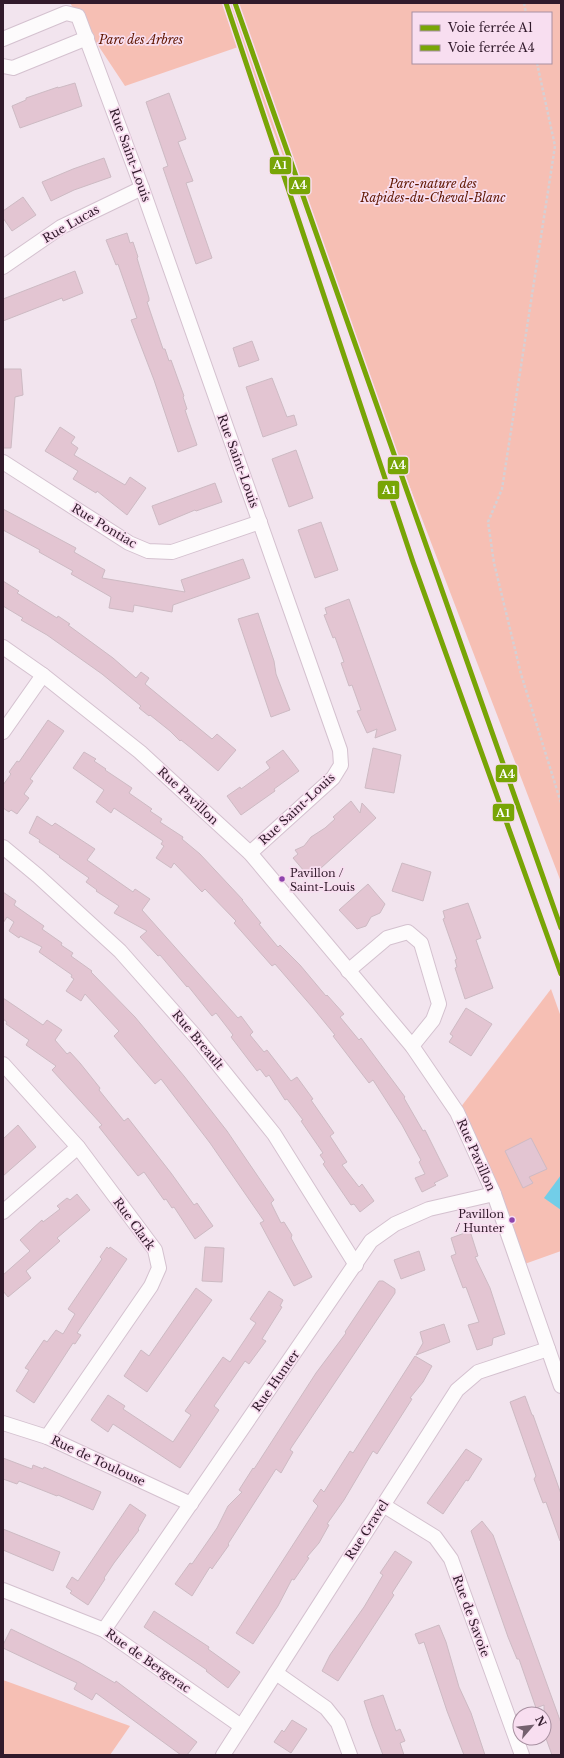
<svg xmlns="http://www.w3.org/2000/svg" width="564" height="1758" font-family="'Libre Baskerville',serif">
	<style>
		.green { fill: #f6bfb4; fill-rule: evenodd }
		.water { fill: #72cee8 }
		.building { fill: #e3c5d2; stroke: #cdbac3 }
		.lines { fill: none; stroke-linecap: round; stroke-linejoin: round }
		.minor-casing { stroke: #d4c1cf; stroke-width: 16 }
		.path { stroke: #d6d0d4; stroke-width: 2.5; stroke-dasharray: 3 2; stroke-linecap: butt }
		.minor { stroke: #fdfbfc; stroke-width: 14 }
		.rail-1-casing { stroke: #f8def0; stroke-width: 8 }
		.rail-2-casing { stroke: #f8def0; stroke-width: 8 }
		.rail-1 { stroke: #78a506; stroke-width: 5 }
		.rail-2 { stroke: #78a506; stroke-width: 5 }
		.bus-dot { fill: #8e44ad; stroke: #f8def0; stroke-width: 1.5 }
		.labels { text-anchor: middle; stroke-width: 3.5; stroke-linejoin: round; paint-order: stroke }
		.bus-label { font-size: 11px; fill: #311a2b; stroke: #f8def0; text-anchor: start }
		.park-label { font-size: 12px; font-style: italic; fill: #5f1600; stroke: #f8def0 }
		.street-label { font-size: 12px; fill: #311a2b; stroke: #f8def0 }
		.line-badge { stroke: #f8def0; stroke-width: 1.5 }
		.badge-label { font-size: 11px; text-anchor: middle; font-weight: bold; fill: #fff }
	</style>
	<rect width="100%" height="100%" fill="#f2e4ee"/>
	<!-- green -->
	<g class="green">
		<path d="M70,3H561V882L241,46L125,86ZM413,13H551V63H413Z"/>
		<polygon points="551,989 561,1017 561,1251 519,1266 457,1112"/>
		<polygon points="3,1680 130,1726 110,1755 3,1755"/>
	</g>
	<!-- water -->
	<polygon class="water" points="561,1175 561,1210 544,1198"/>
	<!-- building -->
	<g class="building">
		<polygon points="75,83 82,106 20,128 12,106 26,100 26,98 58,87 58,88"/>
		<polygon points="169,93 186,139 178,142 193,181 186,183 212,258 196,264 163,168 168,166 146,102"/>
		<polygon points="104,158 111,177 74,190 51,201 42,182 73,169"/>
		<polygon points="23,197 36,215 12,231 3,218 3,211"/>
		<polygon points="127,233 130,243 133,242 138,257 137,258 149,298 149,301 147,302 163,349 165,349 169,361 171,360 184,396 183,397 187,409 185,410 197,445 178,452 154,380 131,320 137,318 118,264 116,265 106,240"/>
		<polygon points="75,271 83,293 63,301 62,298 3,321 3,299"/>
		<polygon points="252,341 259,360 239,367 233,348"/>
		<polygon points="3,369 21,369 23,395 15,397 11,448 3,448"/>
		<polygon points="272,378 287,417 294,415 297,425 263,437 246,387"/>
		<polygon points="60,427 75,437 71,443 78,448 74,455 125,485 130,477 146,488 127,515 97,491 96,493 73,479 78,471 45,451"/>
		<polygon points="296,450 313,498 289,507 272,459"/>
		<polygon points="215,483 222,502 196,511 195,510 159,525 152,506"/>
		<polygon points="3,509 76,548 74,552 105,570 102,578 185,592 181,580 243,559 250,578 173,605 172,612 134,605 133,612 109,608 111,597 71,574 73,571 39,552 40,550 3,530"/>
		<polygon points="321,522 338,570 315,578 298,530"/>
		<polygon points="3,581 19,591 17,593 57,618 58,616 70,624 68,625 113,658 136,678 141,672 149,678 145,684 212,739 217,734 236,750 218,771 191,748 181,740 180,741 170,731 150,715 149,716 139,708 141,706 102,674 47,635 21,620 23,618 3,606"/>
		<polygon points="349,599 396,730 375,738 377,729 367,733 357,711 361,710 352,685 349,686 341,663 344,662 335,637 333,638 324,615 327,614 325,608"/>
		<polygon points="258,613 274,661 276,674 290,710 271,717 238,619"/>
		<polygon points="48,720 64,731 30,779 33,781 24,794 29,798 17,814 11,810 9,812 3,808 3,785 11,774 9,772 17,761 19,762"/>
		<polygon points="373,748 401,755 394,793 365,788"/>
		<polygon points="283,750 299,771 274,789 275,791 241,815 227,796 240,787 241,789 270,768 266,762"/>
		<polygon points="84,752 96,759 94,761 106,769 105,770 132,788 129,793 152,809 150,811 162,819 160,822 183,837 182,839 200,854 243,900 242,900 261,923 259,924 278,947 280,945 300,965 326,996 327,995 344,1014 340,1017 359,1040 361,1038 405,1097 404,1098 423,1131 425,1130 448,1176 434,1183 436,1185 422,1192 415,1178 425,1174 419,1162 421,1160 402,1125 373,1080 369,1083 333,1036 335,1035 313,1008 275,964 272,966 234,923 236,921 205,889 202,892 174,863 171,868 156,858 164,846 161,844 163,841 114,808 111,813 96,802 104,790 73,768"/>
		<polygon points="351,801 360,813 362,803 376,818 310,878 293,858 298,854 295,850 304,846 311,837 325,828 335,819 333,817"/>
		<polygon points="37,816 52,826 55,823 95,849 87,860 133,892 135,889 150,899 142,910 238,1018 241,1016 253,1032 250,1035 264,1052 267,1050 291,1081 297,1077 313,1099 311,1100 334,1133 330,1136 347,1162 342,1165 359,1187 362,1184 374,1201 360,1212 354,1204 351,1205 323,1164 325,1162 320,1155 323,1153 301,1121 303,1120 287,1099 285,1100 269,1075 266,1077 260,1069 257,1071 231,1037 233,1035 216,1013 212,1016 188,986 187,987 160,955 158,956 140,937 147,931 114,913 119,906 96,891 97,890 86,882 89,878 59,857 60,856 39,842 40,840 29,833"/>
		<polygon points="402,863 431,872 423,901 392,891"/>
		<polygon points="368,884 385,904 380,913 371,917 366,926 357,929 339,910"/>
		<polygon points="3,892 16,901 14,905 44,926 42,929 62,943 61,945 73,953 71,956 92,971 91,972 135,1017 184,1076 227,1131 274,1200 271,1203 281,1223 284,1222 292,1235 291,1238 312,1277 294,1286 260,1223 264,1221 210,1143 161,1079 155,1084 114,1036 119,1031 85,994 81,1001 66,991 74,979 71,977 72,975 39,952 42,947 20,936 19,938 9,931 14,922 7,917 3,923"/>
		<polygon points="468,903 481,938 476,940 493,988 465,999 455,968 457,967 455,960 457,959 443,919 445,918 443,911"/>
		<polygon points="3,998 43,1025 47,1020 62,1030 55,1040 67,1054 70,1052 80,1063 100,1088 99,1090 124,1121 128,1118 171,1173 194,1205 197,1203 213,1226 195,1239 174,1207 172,1208 166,1199 164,1200 144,1172 138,1176 99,1127 102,1125 52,1070 56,1066 26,1045 29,1040 6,1024 7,1022 3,1019"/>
		<polygon points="466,1008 492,1024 471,1056 449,1042 453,1036 450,1034"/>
		<polygon points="18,1125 36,1147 3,1176 3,1139"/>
		<polygon points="531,1138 547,1169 529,1177 533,1183 523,1188 505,1151"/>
		<polygon points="77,1194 90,1210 57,1238 60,1241 26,1271 31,1278 8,1297 3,1291 3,1275 30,1251 20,1240 42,1220 43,1222 60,1209 57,1206 67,1198 70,1200"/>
		<polygon points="470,1231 478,1256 475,1257 490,1288 505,1334 493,1338 492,1345 477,1350 468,1325 479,1322 466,1287 463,1288 451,1256 456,1254 451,1238"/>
		<polygon points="107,1247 109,1249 110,1247 127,1259 77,1333 81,1335 75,1344 73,1343 34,1403 16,1391 29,1370 25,1368 44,1340 47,1342 56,1330 63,1334 75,1314 68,1309 102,1259 100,1257"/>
		<polygon points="205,1247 224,1248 222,1282 202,1281"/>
		<polygon points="419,1251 425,1270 401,1279 394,1260"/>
		<polygon points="379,1281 383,1281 395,1289 395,1293 291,1448 290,1450 293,1452 281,1473 276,1469 228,1544 229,1545 214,1566 212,1569 210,1567 192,1596 175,1584 190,1563 192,1564 217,1528 228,1506 242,1492 239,1490 253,1468 254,1469 316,1373 346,1333 345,1332"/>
		<polygon points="196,1288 212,1300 147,1392 124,1376 141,1350 149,1356"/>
		<polygon points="269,1291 283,1300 280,1306 282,1307 262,1339 266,1341 249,1364 245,1361 214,1406 219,1410 180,1468 113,1424 108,1432 91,1420 108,1395 125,1406 123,1409 173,1442 191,1415 185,1411 223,1357 230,1362 256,1323 250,1319"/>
		<polygon points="444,1324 450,1342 416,1355 423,1343 420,1332"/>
		<polygon points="415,1356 432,1366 423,1382 410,1398 412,1399 377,1454 373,1451 344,1500 327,1524 329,1525 319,1543 307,1557 309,1558 294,1580 292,1579 278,1606 253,1644 236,1633 318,1506 313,1501 321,1489 324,1492 350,1451 353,1453"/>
		<polygon points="525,1396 532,1415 533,1415 561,1494 561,1541 560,1541 546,1502 543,1503 534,1479 536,1476 510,1402"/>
		<polygon points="466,1449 482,1459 468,1481 466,1480 443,1514 427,1503"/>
		<polygon points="3,1458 32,1469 33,1465 43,1469 44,1467 101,1492 93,1510 58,1495 57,1496 19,1481 17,1484 3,1479"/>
		<polygon points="130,1504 146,1515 138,1529 139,1530 114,1563 104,1578 105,1579 88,1605 70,1593 72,1591 66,1587 72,1577 78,1581"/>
		<polygon points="482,1521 493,1535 561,1723 561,1755 552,1755 544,1733 544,1705 536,1708 519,1659 517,1659 508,1637 471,1531"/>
		<polygon points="3,1529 60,1552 53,1571 3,1550"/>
		<polygon points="395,1551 412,1562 392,1593 394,1595 338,1681 322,1671 330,1655 364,1607 383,1575 380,1573"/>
		<polygon points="154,1611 209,1647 208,1649 240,1672 228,1688 206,1671 207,1670 144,1627"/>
		<polygon points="439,1625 446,1642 459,1687 471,1713 485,1755 464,1755 447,1711 424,1642 419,1644 415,1634"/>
		<polygon points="11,1629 79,1662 115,1683 116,1681 197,1742 187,1755 181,1755 96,1693 92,1700 74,1689 77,1683 3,1648 3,1645"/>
		<polygon points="383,1695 396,1731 400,1729 405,1741 400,1743 404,1755 383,1755 372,1726 364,1701"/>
		<polygon points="292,1720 307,1729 291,1753 274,1742 282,1730 284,1732"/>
	</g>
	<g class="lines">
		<!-- minor casing -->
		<g class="minor-casing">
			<g id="minor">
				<polyline points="3,39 66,13 78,16 142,188 340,750 341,765 333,778 250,853"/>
				<polyline points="3,66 13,68 87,38"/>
				<polyline points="3,267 61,227 142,188"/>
				<polyline points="3,462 129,543 148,551 172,552 260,522"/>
				<polyline points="3,647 43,675 140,752 250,853 412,1046 457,1112 494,1194 561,1386"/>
				<polyline points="3,732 43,675"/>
				<polyline points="3,847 38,876 120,951 196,1037 274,1134 356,1265"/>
				<polyline points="348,971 387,938 408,932 421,943 439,1004 433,1020 412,1046"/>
				<polyline points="3,1064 78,1147 155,1250 159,1268 151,1286 47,1437"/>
				<polyline points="3,1212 78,1147"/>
				<polyline points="3,1423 47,1437 191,1504"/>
				<polyline points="383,1505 435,1537 451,1559 522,1755"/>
				<polyline points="3,1590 104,1630 241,1726"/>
				<polyline points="104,1630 371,1241 395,1224 429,1209 494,1194"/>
				<polyline points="276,1673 326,1708 338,1723 350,1755"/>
				<polyline points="223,1755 457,1390 478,1372 548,1349"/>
			</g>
		</g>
		<!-- path -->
		<g class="path">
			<polyline points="524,3 526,13"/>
			<polyline points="537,63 555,146 502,489 488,522 494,563 521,674 561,803"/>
		</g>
		<!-- minor -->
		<use href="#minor" class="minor"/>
		<!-- rail-1 casing -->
		<g class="rail-1-casing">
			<polyline id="rail-1" points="226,3 413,562 561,974"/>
		</g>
		<!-- rail-2 casing -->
		<g class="rail-2-casing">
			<polyline id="rail-2" points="235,3 561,928"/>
		</g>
		<!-- rail-1 -->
		<use href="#rail-1" class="rail-1"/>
		<!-- rail-2 -->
		<use href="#rail-2" class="rail-2"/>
	</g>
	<!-- markers -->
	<g class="bus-dot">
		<circle cx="282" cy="879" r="3.5"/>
		<circle cx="512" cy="1220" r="3.5"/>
	</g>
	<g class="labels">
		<!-- bus labels -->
		<g class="bus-label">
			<text x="290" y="877">Pavillon /<tspan x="290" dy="14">Saint-Louis</tspan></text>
			<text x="504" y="1218" text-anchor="end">Pavillon<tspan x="504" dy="14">/ Hunter</tspan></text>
		</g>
		<!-- park labels -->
		<g class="park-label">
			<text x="141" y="44">Parc des Arbres</text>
			<text x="433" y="188">Parc-nature des<tspan x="433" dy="14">Rapides-du-Cheval-Blanc</tspan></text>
		</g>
		<!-- street labels -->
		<g class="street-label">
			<text transform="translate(130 155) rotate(70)" y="4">Rue Saint-Louis</text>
			<text transform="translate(71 224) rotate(-30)" y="4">Rue Lucas</text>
			<text transform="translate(238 461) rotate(70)" y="4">Rue Saint-Louis</text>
			<text transform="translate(104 526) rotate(31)" y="4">Rue Pontiac</text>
			<text transform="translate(188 796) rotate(43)" y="4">Rue Pavillon</text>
			<text transform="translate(297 809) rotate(-43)" y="4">Rue Saint-Louis</text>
			<text transform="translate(198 1040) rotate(50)" y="4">Rue Breault</text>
			<text transform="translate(476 1155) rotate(66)" y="4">Rue Pavillon</text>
			<text transform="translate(134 1224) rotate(54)" y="4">Rue Clark</text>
			<text transform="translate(276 1381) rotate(-55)" y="4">Rue Hunter</text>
			<text transform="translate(98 1461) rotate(25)" y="4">Rue de Toulouse</text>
			<text transform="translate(367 1530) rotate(-57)" y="4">Rue Gravel</text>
			<text transform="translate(471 1616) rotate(70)" y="4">Rue de Savoie</text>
			<text transform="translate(148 1661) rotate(35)" y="4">Rue de Bergerac</text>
		</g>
	</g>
	<g class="line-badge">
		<rect x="269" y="156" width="23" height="19" rx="4" fill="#78a506"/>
		<rect x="288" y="176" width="23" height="19" rx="4" fill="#78a506"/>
		<rect x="387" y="456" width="22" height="19" rx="4" fill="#78a506"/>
		<rect x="377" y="480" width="23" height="20" rx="4" fill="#78a506"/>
		<rect x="495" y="764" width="23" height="19" rx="4" fill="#78a506"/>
		<rect x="492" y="803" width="23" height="19" rx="4" fill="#78a506"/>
	</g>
	<g class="badge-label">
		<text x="280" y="169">A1</text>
		<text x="299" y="189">A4</text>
		<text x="398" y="469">A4</text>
		<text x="389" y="494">A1</text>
		<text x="507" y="778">A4</text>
		<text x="503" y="817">A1</text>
	</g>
	<!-- border -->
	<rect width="564" height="1758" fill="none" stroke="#311a2b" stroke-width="8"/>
	<!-- legend -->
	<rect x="412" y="12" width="140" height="52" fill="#f8def0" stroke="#a890a1"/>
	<rect x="420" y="25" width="20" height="6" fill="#78a506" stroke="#a890a1"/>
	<text x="448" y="32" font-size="12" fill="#311a2b">Voie ferrée A1</text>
	<rect x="420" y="45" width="20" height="6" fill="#78a506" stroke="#a890a1"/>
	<text x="448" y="52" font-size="12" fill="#311a2b">Voie ferrée A4</text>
	<!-- north arrow -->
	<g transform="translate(532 1726) rotate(62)"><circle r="19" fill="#f8def0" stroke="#a890a1"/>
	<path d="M0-3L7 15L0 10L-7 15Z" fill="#75616f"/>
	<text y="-6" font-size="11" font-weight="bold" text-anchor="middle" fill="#311a2b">N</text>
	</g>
</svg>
